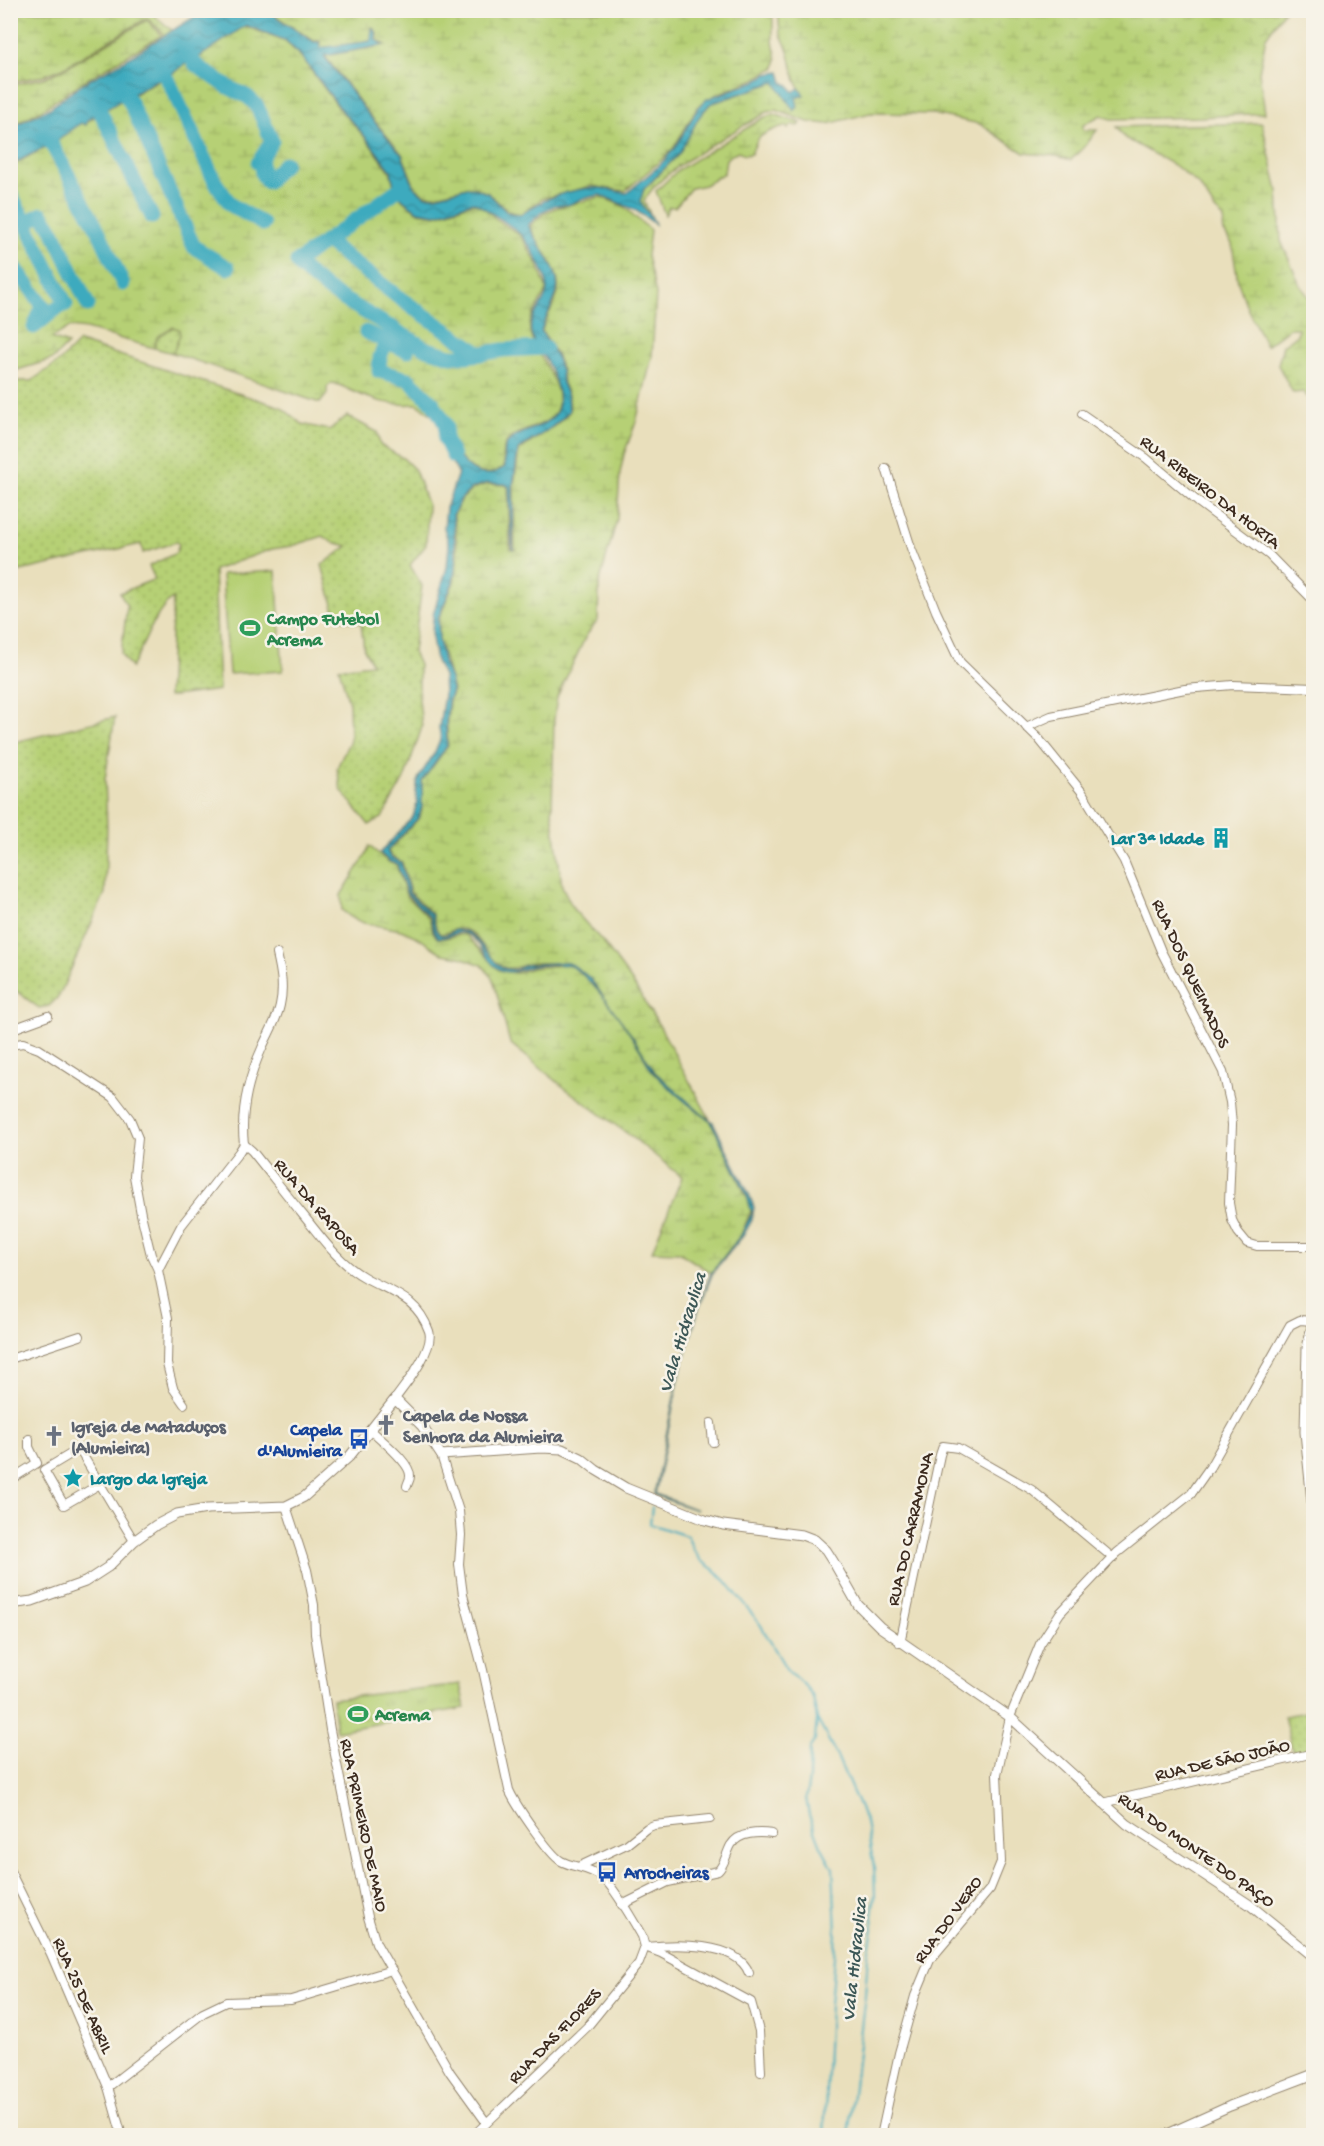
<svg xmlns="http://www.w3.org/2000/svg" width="1324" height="2146" font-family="'Gochi Hand',sans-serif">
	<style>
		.grass { fill: url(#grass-dots); stroke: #787d4a; stroke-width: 1.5 }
		.wetland { fill: url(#wetland-marsh); stroke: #787d4a; stroke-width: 1.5 }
		.park { fill: url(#park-tufts); stroke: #787d4a; stroke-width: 1.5 }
		.pitch { fill: #b6d075; stroke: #787d4a; stroke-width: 1.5 }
		.water { fill: url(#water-waves); stroke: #3c6a6e; stroke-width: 1.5 }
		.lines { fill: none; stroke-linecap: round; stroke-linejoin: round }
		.stream { stroke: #3eaabe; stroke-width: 2 }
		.river { stroke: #3eaabe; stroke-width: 15 }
		.minor-casing { stroke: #92846d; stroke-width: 10 }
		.tertiary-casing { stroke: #92846d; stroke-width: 11 }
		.minor { stroke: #fff; stroke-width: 8 }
		.tertiary { stroke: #fff; stroke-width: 9 }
		.labels { text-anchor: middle; stroke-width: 5; stroke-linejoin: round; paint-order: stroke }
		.street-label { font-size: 18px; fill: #3b2a1e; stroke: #f7f3e8 }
		.leisure-label { font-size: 18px; font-weight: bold; fill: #27864d; stroke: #f7f3e8; text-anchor: start }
		.culture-label { font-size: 18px; font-weight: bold; fill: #0d838f; stroke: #f7f3e8; text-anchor: end }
		.worship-label { font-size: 18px; font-weight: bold; fill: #5b616d; stroke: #f7f3e8; text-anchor: start }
		.transit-label { font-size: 18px; font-weight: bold; fill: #164399; stroke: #f7f3e8; text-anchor: end }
		.water-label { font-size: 20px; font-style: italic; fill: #3c5756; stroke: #f7f3e8 }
	</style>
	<defs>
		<pattern id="grass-dots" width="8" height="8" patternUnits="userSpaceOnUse" patternTransform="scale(1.5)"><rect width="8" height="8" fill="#b6d075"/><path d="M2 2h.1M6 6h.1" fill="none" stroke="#9db365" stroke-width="1.8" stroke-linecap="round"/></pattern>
		<pattern id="wetland-marsh" width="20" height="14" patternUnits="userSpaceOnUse" patternTransform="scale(1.5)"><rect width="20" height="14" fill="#b6d075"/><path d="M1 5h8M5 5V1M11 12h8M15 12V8" fill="none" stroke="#9db365"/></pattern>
		<pattern id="park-tufts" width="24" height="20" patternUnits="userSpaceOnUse" patternTransform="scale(1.5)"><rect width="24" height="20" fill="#b6d075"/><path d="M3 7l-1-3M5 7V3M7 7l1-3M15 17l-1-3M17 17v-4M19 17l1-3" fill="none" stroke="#9db365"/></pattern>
		<pattern id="water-waves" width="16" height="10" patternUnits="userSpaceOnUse" patternTransform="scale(1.5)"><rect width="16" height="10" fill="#3eaabe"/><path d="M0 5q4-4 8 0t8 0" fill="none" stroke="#358b9a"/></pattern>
	</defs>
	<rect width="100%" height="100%" fill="#f7f3e8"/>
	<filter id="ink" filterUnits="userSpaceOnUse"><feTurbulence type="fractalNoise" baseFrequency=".0167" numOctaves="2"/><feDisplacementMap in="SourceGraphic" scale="12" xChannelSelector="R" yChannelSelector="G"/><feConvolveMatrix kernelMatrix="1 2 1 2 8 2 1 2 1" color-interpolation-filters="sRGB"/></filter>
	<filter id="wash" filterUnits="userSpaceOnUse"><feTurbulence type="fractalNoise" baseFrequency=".008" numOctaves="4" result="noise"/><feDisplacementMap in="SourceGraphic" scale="24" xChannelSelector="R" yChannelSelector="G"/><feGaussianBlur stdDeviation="1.35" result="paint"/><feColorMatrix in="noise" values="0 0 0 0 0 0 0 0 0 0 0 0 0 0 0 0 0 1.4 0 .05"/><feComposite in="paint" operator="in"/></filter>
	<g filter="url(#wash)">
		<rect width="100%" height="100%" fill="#e9dfbc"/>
		<!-- grass -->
		<g class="grass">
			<polygon points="173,327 179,329 180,335 173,353 154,348 157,337"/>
			<path d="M79,342L281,407L302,424L329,430L347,416L377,432L380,445L403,458L415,470L428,506L426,545L410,565L422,586L413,652L419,665V699L422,727L405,777L382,818L369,825L341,790L337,768L350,740L349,703L339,668L372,664L364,649L361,623L337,619L322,565L348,546L332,542L323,536L292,546L272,549L214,570L219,690L168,697L173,598C152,615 145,645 131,668L121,654L127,606L120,593L155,579L149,566L176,553L179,544L176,542L143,553L141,544L11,573V381H31L60,361Z"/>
			<polygon points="115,717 105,779 107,828 105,893 59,996 49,1006 39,1008 11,987 11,743"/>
			<polygon points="1313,1711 1313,1749 1293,1753 1284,1716"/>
		</g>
		<!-- wetland -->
		<g class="wetland">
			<polygon points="11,11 161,11 155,16 173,31 165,35 147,18 63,68 42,76 11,82"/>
			<path d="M268,11H772C774,21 772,29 773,40C774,52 779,55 775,68L766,72L755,79L717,94L698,106L674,147L667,155L625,191L591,186L542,199L520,214L508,211L489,194L477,188L466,187L437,195H426L415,187L402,154L368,113L325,56L386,45L377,40V32L372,27L371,41L321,48L320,41H314Z"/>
			<path d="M778,11H1284L1266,37L1259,72L1265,113L1200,117L1111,119L1101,115L1083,125V130H1097L1086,145L1071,160L1057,156L1024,153L980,124L933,114L870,113L828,124L808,122L776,110L767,112C737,131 656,171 644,202L652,217L644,209L640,201L644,189L679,154L699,117L710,104L775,82L784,93L796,98L803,95L796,81L788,51L780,32Z"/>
			<polygon points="147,20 162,35 84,81 40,111 11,126 11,85 44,78 64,69"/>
			<path d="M245,26L286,42L301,57L342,112L363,135L390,171L394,186L402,200L418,212L436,215L473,203L484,207L495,218L521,236L537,263L547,290C542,300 533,311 530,323C525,345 562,376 558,404C555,431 509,426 504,448C503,454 504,461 504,467C469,491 451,442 436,419C431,413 423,408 417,404C391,406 374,401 350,390C343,387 339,384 332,383L327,387V394L320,403L173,353L180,335L179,329L173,327L157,337L154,348L86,329L70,327L51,338L68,344L53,359L11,372V166L47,146L55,148L56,142L81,123L86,125L88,121L123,99L130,102L131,96L160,79L170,84L168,77L187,63L197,65L195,60Z"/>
			<path d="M773,114L801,123L799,126L792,125L788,129L786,126C778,127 762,134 758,139C755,143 753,150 751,154L744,155L738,151L726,159L724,173L705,185L691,188L675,207H669L665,215L656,191L678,170L763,118Z"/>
			<polygon points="1262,123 1278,191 1281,241 1300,285 1313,303 1313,407 1304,392 1293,393 1278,365 1283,345 1297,335 1298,328 1289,328 1266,346 1248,310 1238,282 1232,244 1223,230 1224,218 1215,210 1200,186 1177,167 1125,138 1116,127"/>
			<path d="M601,197L623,206L650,230L647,256L656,294L652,357L636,422L624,454L620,473L617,519L599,584L598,620L586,636L557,697L554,719L552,811L562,886L574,910L603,942L631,980L660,1027L712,1123L752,1208L741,1235L711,1273L679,1252L652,1251L682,1177L636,1140L566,1089L510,1043L493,979L482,965L460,957L443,954L417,937L401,930L364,923L352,918L342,910L341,895L366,855L369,846L390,863L396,864L406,895L429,918L433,932L437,938C448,941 455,932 466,935L499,970L516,973L532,968L561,965C552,963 539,962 529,964C521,965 515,970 507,968C487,964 483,933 462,929C454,927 448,934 440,934L437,930L432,914L410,892L402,862L391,856L388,851L420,817L422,809V781L448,746L447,722L449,702L453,690L439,640V619L454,582L457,564V545L454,515L462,499L473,489L487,484L505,485L508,487L510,549L515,550L514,486L519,451C537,437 555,429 570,411L569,397L563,383L562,371L557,356L542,331C545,318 553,308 557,296C565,271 538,248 530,226L543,214L555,208Z"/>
		</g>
		<!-- park -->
		<polygon class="park" points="460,1684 465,1708 336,1731 332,1699"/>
		<!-- pitch -->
		<polygon class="pitch" points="276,571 283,671 229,674 222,574"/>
		<!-- water -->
		<path class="water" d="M205,10L267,11L314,42H319L320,48L371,41L372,28L376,32V40L384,45L324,56L367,113L402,155L414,187L425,196H437L467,187L477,189L489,194L507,212L520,215C541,200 572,187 599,188C608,189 618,192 627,193L660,165L675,148L698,108L707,99L756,81L767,74L780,72L783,82L789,85L793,92L799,88L804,95L796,98L798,107L794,111L775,82L710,104L699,117L679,154L644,189L640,201C644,210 652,215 655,224L635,210L601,195L584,198L568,205H555L543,211L528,225C537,245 564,272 556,295C552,308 545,318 541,331L556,356L561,371L562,383L568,397L569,411C555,428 536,437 518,450L513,486V549L512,548L509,487L505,484L487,483L472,488L461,499L453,515L456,563L453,582L438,619L439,640L443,662L450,679L452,690L448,702L446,722L447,746L422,781V806L419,817L387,851L390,857L401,862L409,893L432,915L436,930L440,935H446L455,930L468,932L476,939L497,964L505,969L515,970L526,965L564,962L573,965L590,978L633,1037L655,1072L701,1113L713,1122L748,1192L754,1207L752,1220L743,1236L713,1272L699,1308L680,1373L655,1494L697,1510L654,1495L679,1373L698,1308L711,1273L741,1235L752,1213L746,1193L710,1120C697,1113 664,1084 654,1073C648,1067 646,1060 642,1053C629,1031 592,976 570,966C564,963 536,965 529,967C519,970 513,974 503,971C485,965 482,938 464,933C455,930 447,939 438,938L434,932L430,917L407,894L397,864L390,862L380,853L413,817L417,804L416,792L418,779L435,752L441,737L439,728L444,694L443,676L436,661L432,638L433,615L447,567L449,545L444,528L446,508L458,473L451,461L445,439C462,459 475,488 505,467C505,461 504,454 505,449C509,431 546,430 556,413C564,399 553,373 546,360C540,351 532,342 531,332C528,315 546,305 547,290C549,277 530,245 522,236C515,228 482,206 473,202L436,214L418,211L403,200L394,186L391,170L363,134L343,112L301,56L286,41L246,25L195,60L196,65L187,63L167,77L170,84L160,78L131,95L130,102L123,99L87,120L86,125L81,123L56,142L54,148L47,146L11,165L10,128L50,108L84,83L122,62Z"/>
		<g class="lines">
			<!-- stream -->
			<g class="stream">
				<polyline points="652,1507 650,1524 687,1536 694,1551 701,1561 713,1569 726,1581 760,1624 787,1670 806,1687 813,1697 817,1719 836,1754 866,1822 874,1867 875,1895 872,1916 873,1929 868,1955 865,1995 848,2136"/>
				<polyline points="817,1718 815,1739 810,1748 809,1779 806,1798 809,1815 821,1846 833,1868 836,1933 830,2005 824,2136"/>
			</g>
			<!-- river -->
			<g class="river">
				<polyline points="185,50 196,65 228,87 248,97 257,106 272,141 258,163 261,164 262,174 267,182 285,163"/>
				<polyline points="160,68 170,84 215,182 231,205 263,224"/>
				<polyline points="120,85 130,102 194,247 228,268"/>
				<polyline points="95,101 152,217"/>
				<polyline points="45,132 99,232 123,284"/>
				<polyline points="403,186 326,241 398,297 481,354"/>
				<polyline points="10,192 66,304 56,309 34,327"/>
				<polyline points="26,222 42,214 53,231 88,305"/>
				<polyline points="326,241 297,262 300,267 328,290 427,349 451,356 466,356 503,350 545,348"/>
				<polyline points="10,260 43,306 35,325"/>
				<polyline points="392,327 380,357 379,371 408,379 433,403 446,425 445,439 453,456"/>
				<polyline points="366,332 407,351"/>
			</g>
		</g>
	</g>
	<g filter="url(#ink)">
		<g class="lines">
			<!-- minor casing -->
			<g class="minor-casing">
				<g id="minor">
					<polyline points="1082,414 1146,458 1198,502 1269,555 1314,601"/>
					<polyline points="886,468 911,548 936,611 960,662 1039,739 1082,792 1124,861 1161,951 1223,1072 1230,1102 1232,1125 1229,1203 1232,1220 1238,1232 1247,1243 1257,1246 1314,1246"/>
					<polyline points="1026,727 1051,716 1185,689 1233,685 1314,688"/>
					<polyline points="10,1030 48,1016"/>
					<polyline points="10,1045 23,1043 39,1049 113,1097 130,1119 138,1138 134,1176 141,1214 151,1255 158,1270 168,1318 167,1364 173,1388 184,1404"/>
					<path d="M244,1144L252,1151C269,1172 286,1194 303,1215C321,1237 339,1263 364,1277C392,1293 417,1297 429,1331C435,1349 405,1385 395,1399"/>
					<path d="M244,1144C240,1110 248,1079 262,1048C268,1034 277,1020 280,1005C284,987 281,971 277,954"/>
					<polyline points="158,1270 181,1226 239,1152 244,1144"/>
					<polyline points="10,1359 80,1336"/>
					<polyline points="711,1423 713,1442"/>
					<path d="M371,1430C380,1439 411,1463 410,1476C410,1480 408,1482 407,1486"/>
					<path d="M441,1455L459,1511L461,1535L459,1564L463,1595L483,1670L509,1790C515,1804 549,1854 561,1861C574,1868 590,1867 603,1878C614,1887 634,1922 642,1936L645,1947"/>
					<polyline points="10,1480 37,1463 29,1447 29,1439"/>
					<polyline points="100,1484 64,1505 44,1470 79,1449 134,1541"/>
					<polyline points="286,1506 307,1570 314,1605 315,1634 330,1730 368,1917 376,1943 450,2072 486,2122"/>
					<polyline points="900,1643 940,1455 943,1446 958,1448 1032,1490 1113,1558"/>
					<polyline points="1103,1803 1314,1753"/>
					<polyline points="580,1866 627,1844 647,1828 654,1825 710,1819"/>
					<polyline points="10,1871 51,1954 108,2087 122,2136"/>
					<path d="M622,1905L668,1882L718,1871C725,1864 726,1854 731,1845C739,1832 759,1832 772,1834"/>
					<polyline points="645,1947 661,1953 751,2002 759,2031 761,2072"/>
					<path d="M646,1947C673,1944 737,1941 749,1973"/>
					<polyline points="108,2087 203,2013 226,2002 291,2000 392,1970"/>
					<polyline points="473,2136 587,2027 639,1963 645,1947"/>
					<polyline points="881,2136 899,2053 915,1996 930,1960 990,1889 1001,1862 997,1774 1010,1717 1040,1644 1060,1613 1117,1553 1191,1494 1210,1467 1290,1325 1300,1320 1312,1321"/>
				</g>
			</g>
			<!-- tertiary casing -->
			<g class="tertiary-casing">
				<g id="tertiary">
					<polyline points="1314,1317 1307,1348 1305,1432 1314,1522"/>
					<polyline points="10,1604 32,1601 85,1582 108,1567 134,1541 156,1525 177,1514 207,1509 286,1506 304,1497 349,1457 395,1399 422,1426 441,1455 541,1448 562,1449 581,1458 596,1470 626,1488 705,1520 723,1525 802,1535 815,1540 826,1550 833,1561 858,1605 880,1627 1010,1717 1127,1824 1250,1905 1314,1957"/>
					<polyline points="1163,2136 1230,2106 1314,2074"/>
				</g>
			</g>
			<!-- minor -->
			<use href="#minor" class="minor"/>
			<!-- tertiary -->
			<use href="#tertiary" class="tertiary"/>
		</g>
	</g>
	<!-- icons -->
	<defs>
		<g id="stadium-bare" transform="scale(1.62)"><path d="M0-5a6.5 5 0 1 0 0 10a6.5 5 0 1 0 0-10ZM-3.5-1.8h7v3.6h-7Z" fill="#2e9e5b" stroke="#f7f3e8" stroke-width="2.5" paint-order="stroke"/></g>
		<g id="building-bare" transform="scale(1.62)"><path d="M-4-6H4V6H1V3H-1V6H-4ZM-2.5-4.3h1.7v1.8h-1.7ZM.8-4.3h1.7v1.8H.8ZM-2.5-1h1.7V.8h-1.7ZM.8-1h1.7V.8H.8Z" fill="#0f9aa8" stroke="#f7f3e8" stroke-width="2.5" paint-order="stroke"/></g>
		<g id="church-bare" transform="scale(1.62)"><path d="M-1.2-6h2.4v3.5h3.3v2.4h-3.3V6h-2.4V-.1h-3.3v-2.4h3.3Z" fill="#6b7280" stroke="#f7f3e8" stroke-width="2.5" paint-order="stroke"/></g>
		<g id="bus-bare" transform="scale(1.62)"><path d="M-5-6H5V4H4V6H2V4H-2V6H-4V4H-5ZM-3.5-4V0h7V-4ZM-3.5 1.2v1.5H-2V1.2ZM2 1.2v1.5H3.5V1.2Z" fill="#1a4fb4" stroke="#f7f3e8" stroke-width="2.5" paint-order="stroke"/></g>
		<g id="sight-bare" transform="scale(1.62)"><path d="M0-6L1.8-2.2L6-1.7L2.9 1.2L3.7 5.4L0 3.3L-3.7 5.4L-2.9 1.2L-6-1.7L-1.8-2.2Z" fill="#0f9aa8" stroke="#f7f3e8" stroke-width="2.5" paint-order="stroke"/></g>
	</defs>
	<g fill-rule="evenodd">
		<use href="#stadium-bare" x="250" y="628"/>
		<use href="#building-bare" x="1221" y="838"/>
		<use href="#church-bare" x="386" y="1425"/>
		<use href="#church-bare" x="54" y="1436"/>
		<use href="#bus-bare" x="359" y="1439"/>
		<use href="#sight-bare" x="73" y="1478"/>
		<use href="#stadium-bare" x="358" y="1714"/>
		<use href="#bus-bare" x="607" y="1872"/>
	</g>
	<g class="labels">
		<!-- street labels -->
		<g class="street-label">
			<text transform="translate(1211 491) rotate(38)" y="6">RUA RIBEIRO DA HORTA</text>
			<text transform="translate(1192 973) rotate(65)" y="6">RUA DOS QUEIMADOS</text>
			<text transform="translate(318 1206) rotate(49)" y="6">RUA DA RAPOSA</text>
			<text transform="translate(909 1529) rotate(-77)" y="6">RUA DO CARRAMONA</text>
			<text transform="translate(1222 1759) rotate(-13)" y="6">RUA DE SÃO JOÃO</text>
			<text transform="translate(365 1825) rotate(78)" y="6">RUA PRIMEIRO DE MAIO</text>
			<text transform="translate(1197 1849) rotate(35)" y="6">RUA DO MONTE DO PAÇO</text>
			<text transform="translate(947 1919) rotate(-54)" y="6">RUA DO VERO</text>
			<text transform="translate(84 1995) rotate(66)" y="6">RUA 25 DE ABRIL</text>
			<text transform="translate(554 2035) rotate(-46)" y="6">RUA DAS FLORES</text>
		</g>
		<!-- leisure labels -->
		<g class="leisure-label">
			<text x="267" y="624">Campo Futebol<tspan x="267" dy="21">Acrema</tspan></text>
			<text x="375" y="1720">Acrema</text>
		</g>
		<!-- culture labels -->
		<g class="culture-label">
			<text x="1204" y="844">Lar 3ª Idade</text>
			<text x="90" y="1484" text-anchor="start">Largo da Igreja</text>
		</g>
		<!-- worship labels -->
		<g class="worship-label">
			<text x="403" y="1421">Capela de Nossa<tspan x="403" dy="21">Senhora da Alumieira</tspan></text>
			<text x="71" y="1432">Igreja de Mataduços<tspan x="71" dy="21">(Alumieira)</tspan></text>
		</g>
		<!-- transit labels -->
		<g class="transit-label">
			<text x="342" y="1435">Capela<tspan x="342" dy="21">d'Alumieira</tspan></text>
			<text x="624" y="1878" text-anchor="start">Arrocheiras</text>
		</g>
		<!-- water labels -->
		<g class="water-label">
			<text transform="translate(681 1332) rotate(-73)" y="7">Vala Hidraulica</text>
			<text transform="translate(853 1959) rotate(-84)" y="7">Vala Hidraulica</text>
		</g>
	</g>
	<!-- margin -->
	<rect width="1324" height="2146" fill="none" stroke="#f7f3e8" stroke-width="36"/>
</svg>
